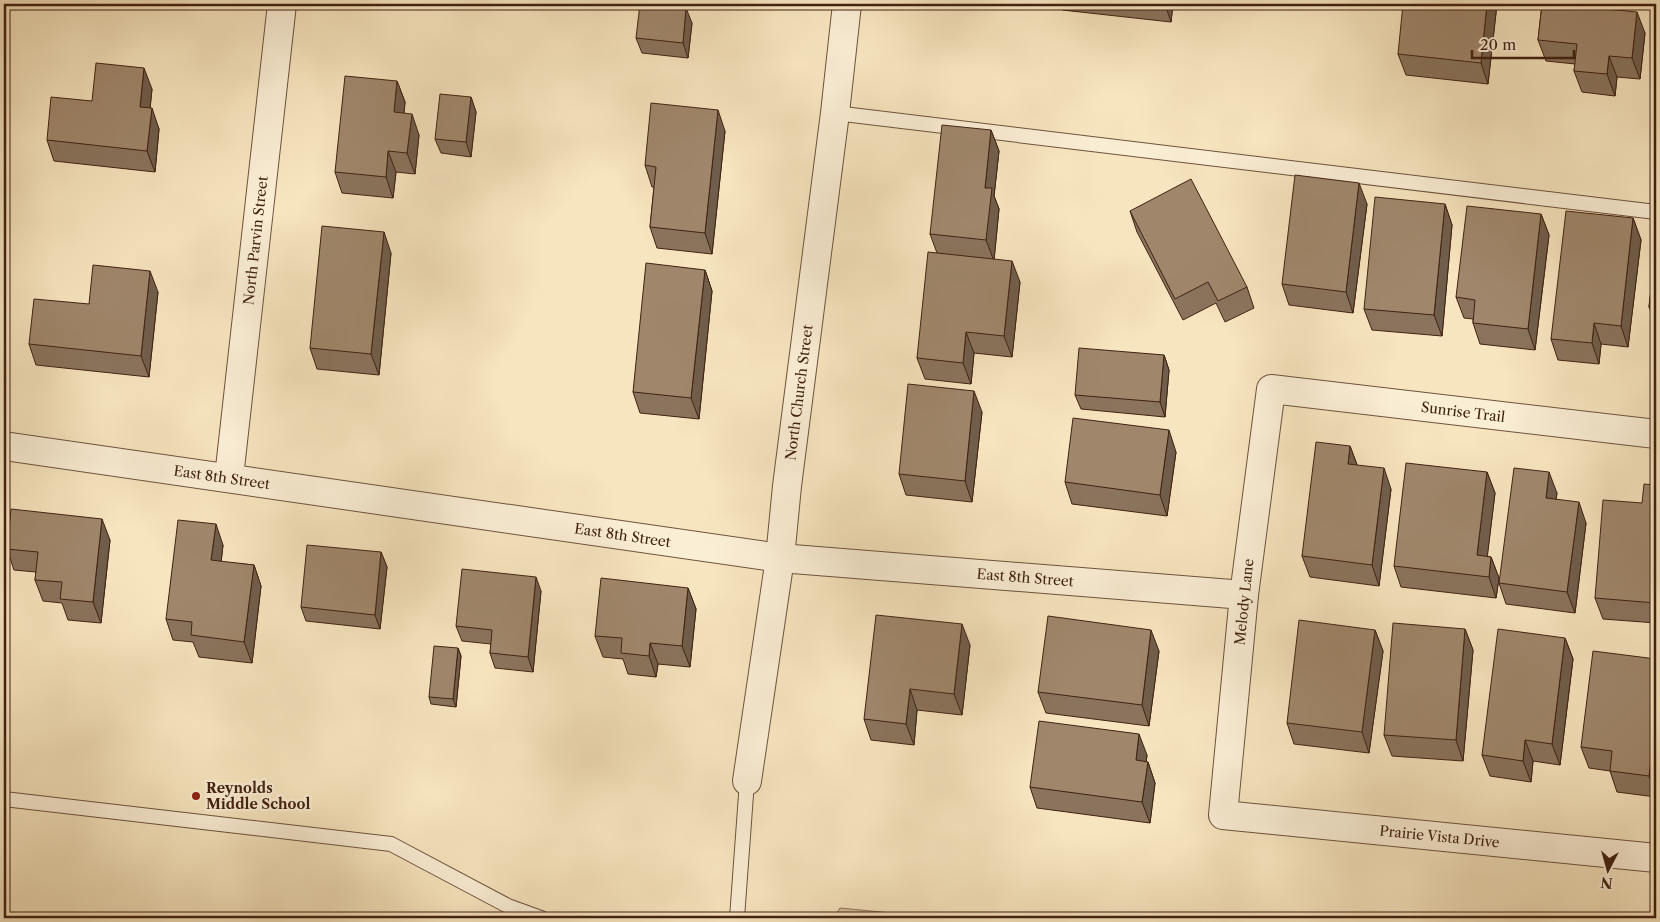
<svg xmlns="http://www.w3.org/2000/svg" width="1660" height="922" font-family="'Libre Caslon Text',serif">
	<style>
		.green { fill: #d8c4a2; stroke: #8c725a }
		.lines { fill: none; stroke-linecap: round; stroke-linejoin: round }
		.service-casing { stroke: #6e523d; stroke-width: 16 }
		.minor-casing { stroke: #6e523d; stroke-width: 30 }
		.service { stroke: #faeed5; stroke-width: 14 }
		.minor { stroke: #faeed5; stroke-width: 28 }
		.wall { fill: #8a745d; stroke: #412112 }
		.shaded-wall { fill: #705e4c; stroke: #412112 }
		.building { fill: #a0876c; stroke: #412112 }
		.poi-dot { fill: #8f2418; stroke: #faeed5; stroke-width: 2 }
		.labels { text-anchor: middle; stroke-width: 4.5; stroke-linejoin: round; paint-order: stroke }
		.street-label { font-size: 14px; fill: #412112; stroke: #faeed5 }
		.poi-label { font-size: 14px; font-weight: bold; fill: #412112; stroke: #faeed5; text-anchor: start }
	</style>
	<rect width="100%" height="100%" fill="#f7e5bf"/>
	<filter id="stains"><feTurbulence type="fractalNoise" baseFrequency=".004" numOctaves="4"/><feColorMatrix values="0 0 0 0 .2 0 0 0 0 .09 0 0 0 0 .02 0 0 0 .5 -.17"/></filter>
	<radialGradient id="worn" r=".72"><stop offset=".6" stop-color="#630" stop-opacity="0"/><stop offset="1" stop-color="#630" stop-opacity=".3"/></radialGradient>
	<!-- green -->
	<polygon class="green" points="840,908 942,918 834,918"/>
	<g class="lines">
		<!-- service casing -->
		<g class="service-casing">
			<g id="service">
				<polyline points="835,113 1656,212"/>
				<polyline points="4,799 391,844 508,906 541,918"/>
				<polyline points="737,918 747,781"/>
			</g>
		</g>
		<!-- minor casing -->
		<g class="minor-casing">
			<g id="minor">
				<path id="s1" d="M1656,434L1271,389L1244,595L1223,815L1656,858"/>
				<path id="s2" d="M4,446L780,558L1244,595"/>
				<path id="s3" d="M229,477L282,4"/>
				<path id="s4" d="M747,781L780,558L787,486L835,113L847,4"/>
			</g>
		</g>
		<!-- service -->
		<use href="#service" class="service"/>
		<!-- minor -->
		<use href="#minor" class="minor"/>
	</g>
	<!-- wall -->
	<g class="wall">
		<polygon points="1059,4 1173,4 1171,22 1062,10"/>
		<polygon points="1497,4 1488,84 1406,75 1398,54"/>
		<polygon points="1542,4 1611,4 1613,10 1645,33 1640,79 1617,77 1615,96 1582,92 1574,71 1575,64 1546,61 1538,40"/>
		<polygon points="692,23 688,58 642,53 636,38"/>
		<polygon points="397,81 405,102 404,113 419,135 415,174 396,172 393,198 342,193 335,172"/>
		<polygon points="152,89 150,108 159,129 155,172 54,161 47,140 92,101"/>
		<polygon points="471,97 476,112 471,157 441,153 435,139"/>
		<polygon points="991,130 999,151 994,196 999,209 994,259 1020,282 1012,357 974,353 971,384 925,379 917,358 937,253 930,234"/>
		<polygon points="725,131 712,254 657,248 650,227 654,187 652,187 645,165"/>
		<polygon points="1367,204 1353,313 1289,305 1282,284"/>
		<polygon points="1445,204 1452,225 1442,336 1372,330 1364,309"/>
		<polygon points="1130,211 1247,287 1254,308 1225,322 1216,303 1183,320 1137,232"/>
		<polygon points="1541,214 1549,235 1535,350 1480,344 1473,323 1473,319 1464,318 1456,297"/>
		<polygon points="1633,218 1641,240 1628,347 1601,344 1599,364 1558,360 1551,339"/>
		<polygon points="1656,246 1656,347 1653,338 1655,322 1649,307"/>
		<polygon points="391,253 379,375 317,369 310,348"/>
		<polygon points="705,270 712,291 699,419 640,413 633,392"/>
		<polygon points="158,292 149,377 36,365 29,344 89,304"/>
		<polygon points="1164,355 1169,370 1165,417 1081,409 1075,395"/>
		<polygon points="982,412 972,502 906,495 899,474"/>
		<polygon points="1350,446 1357,465 1391,489 1379,586 1310,577 1302,556"/>
		<polygon points="1176,452 1167,516 1072,504 1065,482"/>
		<polygon points="1487,472 1495,493 1487,556 1491,557 1499,578 1496,598 1401,587 1394,566"/>
		<polygon points="1656,485 1656,623 1603,619 1595,598 1642,503"/>
		<polygon points="1557,493 1556,499 1586,523 1575,613 1506,604 1499,583"/>
		<polygon points="110,540 101,623 68,620 62,603 43,601 35,580 36,572 14,570 7,549"/>
		<polygon points="223,545 221,562 254,565 261,586 252,663 199,657 193,642 173,640 166,619"/>
		<polygon points="381,552 387,567 380,629 306,621 301,607"/>
		<polygon points="688,588 696,609 690,667 658,664 656,677 628,674 623,659 603,657 595,636"/>
		<polygon points="541,591 533,672 495,668 490,653 491,644 462,641 456,626"/>
		<polygon points="1465,629 1473,650 1463,761 1392,756 1384,735"/>
		<polygon points="1375,630 1383,651 1369,753 1294,744 1287,723"/>
		<polygon points="1565,638 1573,659 1560,765 1533,761 1531,782 1490,776 1482,755"/>
		<polygon points="970,645 962,715 917,710 914,745 871,740 864,719"/>
		<polygon points="458,648 461,656 456,707 431,704 429,697"/>
		<polygon points="1159,651 1149,726 1046,713 1038,692"/>
		<polygon points="1656,659 1656,797 1617,792 1610,771 1589,768 1581,747"/>
		<polygon points="1147,755 1146,762 1148,762 1155,783 1150,823 1037,808 1030,787"/>
	</g>
	<!-- shaded-wall -->
	<g class="shaded-wall">
		<polygon points="1165,4 1173,4 1171,22"/>
		<polygon points="1487,4 1497,4 1488,84 1481,63"/>
		<polygon points="1607,4 1611,4 1616,16 1606,9"/>
		<polygon points="686,8 692,23 688,58 683,43"/>
		<polygon points="1637,12 1645,33 1640,79 1632,58"/>
		<polygon points="1609,56 1617,77 1615,96 1607,74"/>
		<polygon points="144,68 152,89 148,128 140,107"/>
		<polygon points="397,81 405,102 402,133 394,112"/>
		<polygon points="471,97 476,112 471,157 466,142"/>
		<polygon points="152,108 159,129 155,172 147,151"/>
		<polygon points="718,110 725,131 712,254 705,233"/>
		<polygon points="412,114 419,135 415,174 407,153"/>
		<polygon points="991,130 999,151 994,196 999,209 994,261 986,240 985,188"/>
		<polygon points="388,151 396,172 393,198 386,177"/>
		<polygon points="1359,183 1367,204 1353,313 1346,292"/>
		<polygon points="1445,204 1452,225 1442,336 1434,315"/>
		<polygon points="1541,214 1549,235 1535,350 1528,329"/>
		<polygon points="1633,218 1641,240 1628,347 1621,326"/>
		<polygon points="384,232 391,253 379,375 371,354"/>
		<polygon points="1012,261 1020,282 1012,357 1004,336"/>
		<polygon points="705,270 712,291 699,419 691,398"/>
		<polygon points="150,271 158,292 149,377 141,356"/>
		<polygon points="1594,323 1601,344 1599,364 1592,343"/>
		<polygon points="966,332 974,353 971,384 963,363"/>
		<polygon points="1164,355 1169,370 1165,417 1160,402"/>
		<polygon points="974,391 982,412 972,502 965,481"/>
		<polygon points="1169,430 1176,452 1167,516 1160,495"/>
		<polygon points="1350,446 1358,467 1348,464"/>
		<polygon points="1384,468 1391,489 1379,586 1372,565"/>
		<polygon points="1487,472 1495,493 1485,576 1477,555"/>
		<polygon points="1549,472 1557,493 1553,519 1546,498"/>
		<polygon points="1579,502 1586,523 1575,613 1567,592"/>
		<polygon points="102,519 110,540 101,623 93,602"/>
		<polygon points="216,524 223,545 219,581 211,560"/>
		<polygon points="381,552 387,567 380,629 375,615"/>
		<polygon points="1491,557 1499,578 1496,598 1489,577"/>
		<polygon points="254,565 261,586 252,663 244,642"/>
		<polygon points="536,577 541,591 533,672 528,657"/>
		<polygon points="688,588 696,609 690,667 682,646"/>
		<polygon points="962,624 970,645 962,715 954,694"/>
		<polygon points="1465,629 1473,650 1463,761 1456,740"/>
		<polygon points="1151,630 1159,651 1149,726 1142,705"/>
		<polygon points="1375,630 1383,651 1369,753 1362,732"/>
		<polygon points="1565,638 1573,659 1560,765 1552,744"/>
		<polygon points="650,643 658,664 656,677 649,656"/>
		<polygon points="458,648 461,656 456,707 453,699"/>
		<polygon points="910,689 917,710 914,745 906,724"/>
		<polygon points="1656,718 1656,796 1649,776"/>
		<polygon points="1139,734 1147,755 1144,781 1136,760"/>
		<polygon points="1525,740 1533,761 1531,782 1523,761"/>
		<polygon points="1148,762 1155,783 1150,823 1142,802"/>
	</g>
	<!-- building -->
	<g class="building">
		<polygon points="640,4 686,8 683,43 636,38"/>
		<polygon points="1403,4 1487,4 1481,63 1398,54"/>
		<polygon points="1542,4 1607,4 1606,9 1637,12 1632,58 1609,56 1607,74 1574,71 1577,44 1538,40"/>
		<polygon points="96,63 144,68 140,107 152,108 147,151 47,140 51,97 92,101"/>
		<polygon points="345,76 397,81 394,112 412,114 407,153 388,151 386,177 335,172"/>
		<polygon points="440,94 471,97 466,142 435,139"/>
		<polygon points="651,103 718,110 705,233 650,227 656,167 645,165"/>
		<polygon points="942,125 991,130 985,188 992,188 986,240 930,234"/>
		<polygon points="1295,175 1359,183 1346,292 1282,284"/>
		<polygon points="1191,179 1247,287 1218,301 1208,282 1175,299 1130,211"/>
		<polygon points="1375,197 1445,204 1434,315 1364,309"/>
		<polygon points="1467,206 1541,214 1528,329 1473,323 1475,300 1456,297"/>
		<polygon points="1566,211 1633,218 1621,326 1594,323 1592,343 1551,339"/>
		<polygon points="322,226 384,232 371,354 310,348"/>
		<polygon points="1656,246 1656,308 1649,307"/>
		<polygon points="928,252 1012,261 1004,336 966,332 963,363 917,358"/>
		<polygon points="646,263 705,270 691,398 633,392"/>
		<polygon points="93,265 150,271 141,356 29,344 34,299 89,304"/>
		<polygon points="1656,312 1656,339 1653,338"/>
		<polygon points="1079,348 1164,355 1160,402 1075,395"/>
		<polygon points="908,384 974,391 965,481 899,474"/>
		<polygon points="1073,418 1169,430 1160,495 1065,482"/>
		<polygon points="1316,442 1350,446 1348,464 1384,468 1372,565 1302,556"/>
		<polygon points="1406,463 1487,472 1477,555 1491,557 1489,577 1394,566"/>
		<polygon points="1514,468 1549,472 1546,498 1579,502 1567,592 1499,583"/>
		<polygon points="1644,484 1656,485 1656,603 1595,598 1603,500 1642,503"/>
		<polygon points="11,509 102,519 93,602 60,599 62,582 35,580 38,552 7,549"/>
		<polygon points="178,520 216,524 211,560 254,565 244,642 191,635 192,622 166,619"/>
		<polygon points="307,545 381,552 375,615 301,607"/>
		<polygon points="462,569 536,577 528,657 490,653 492,630 456,626"/>
		<polygon points="601,578 688,588 682,646 650,643 649,656 621,653 622,638 595,636"/>
		<polygon points="876,615 962,624 954,694 910,689 906,724 864,719"/>
		<polygon points="1048,616 1151,630 1142,705 1038,692"/>
		<polygon points="1299,620 1375,630 1362,732 1287,723"/>
		<polygon points="1393,623 1465,629 1456,740 1384,735"/>
		<polygon points="1498,629 1565,638 1552,744 1525,740 1523,761 1482,755"/>
		<polygon points="434,646 458,648 453,699 429,697"/>
		<polygon points="1593,651 1656,659 1656,718 1649,776 1610,771 1612,751 1581,747"/>
		<polygon points="1039,721 1139,734 1136,760 1148,762 1142,802 1030,787"/>
	</g>
	<!-- markers -->
	<circle class="poi-dot" cx="196" cy="796" r="5"/>
	<g class="labels">
		<!-- street labels -->
		<g class="street-label">
			<text dy="5" stroke="none"><textPath href="#s3" startOffset="238">North Parvin Street</textPath></text>
			<text dy="5" stroke="none"><textPath href="#s4" startOffset="392">North Church Street</textPath></text>
			<text transform="translate(1463 412) rotate(7)" y="5">Sunrise Trail</text>
			<text dy="5" stroke="none"><textPath href="#s2" startOffset="220">East 8th Street</textPath></text>
			<text dy="5" stroke="none"><textPath href="#s2" startOffset="625">East 8th Street</textPath></text>
			<text dy="5" stroke="none"><textPath href="#s2" startOffset="1030">East 8th Street</textPath></text>
			<text transform="translate(1244 602) rotate(-84)" y="5">Melody Lane</text>
			<text dy="5" stroke="none"><textPath href="#s1" startOffset="1034">Prairie Vista Drive</textPath></text>
		</g>
		<!-- poi labels -->
		<g class="poi-label">
			<text x="206" y="793">Reynolds<tspan x="206" dy="16">Middle School</tspan></text>
		</g>
	</g>
	<!-- margin -->
	<rect width="1660" height="922" fill="none" stroke="#f7e5bf" stroke-width="20"/>
	<rect x="5" y="5" width="1650" height="912" fill="none" stroke="#412112" stroke-width="2.5"/>
	<rect x="10" y="10" width="1640" height="902" fill="none" stroke="#412112"/>
	<!-- north arrow -->
	<g transform="translate(1608 870) rotate(186)" stroke="#faeed5" stroke-width="4" paint-order="stroke">
	<path d="M0-4L9 19L0 12L-9 19Z" fill="#412112"/>
	<text y="-8" font-size="14" font-weight="bold" text-anchor="middle" fill="#412112">N</text>
	</g>
	<!-- scale -->
	<path d="M1472 50v8h102v-8" fill="none" stroke="#412112" stroke-width="2.5"/>
	<text x="1480" y="50" font-size="15" fill="#412112" stroke="#faeed5" stroke-width="4" paint-order="stroke">20 m</text>
	<rect width="100%" height="100%" filter="url(#stains)"/>
	<rect width="100%" height="100%" fill="url(#worn)"/>
</svg>
